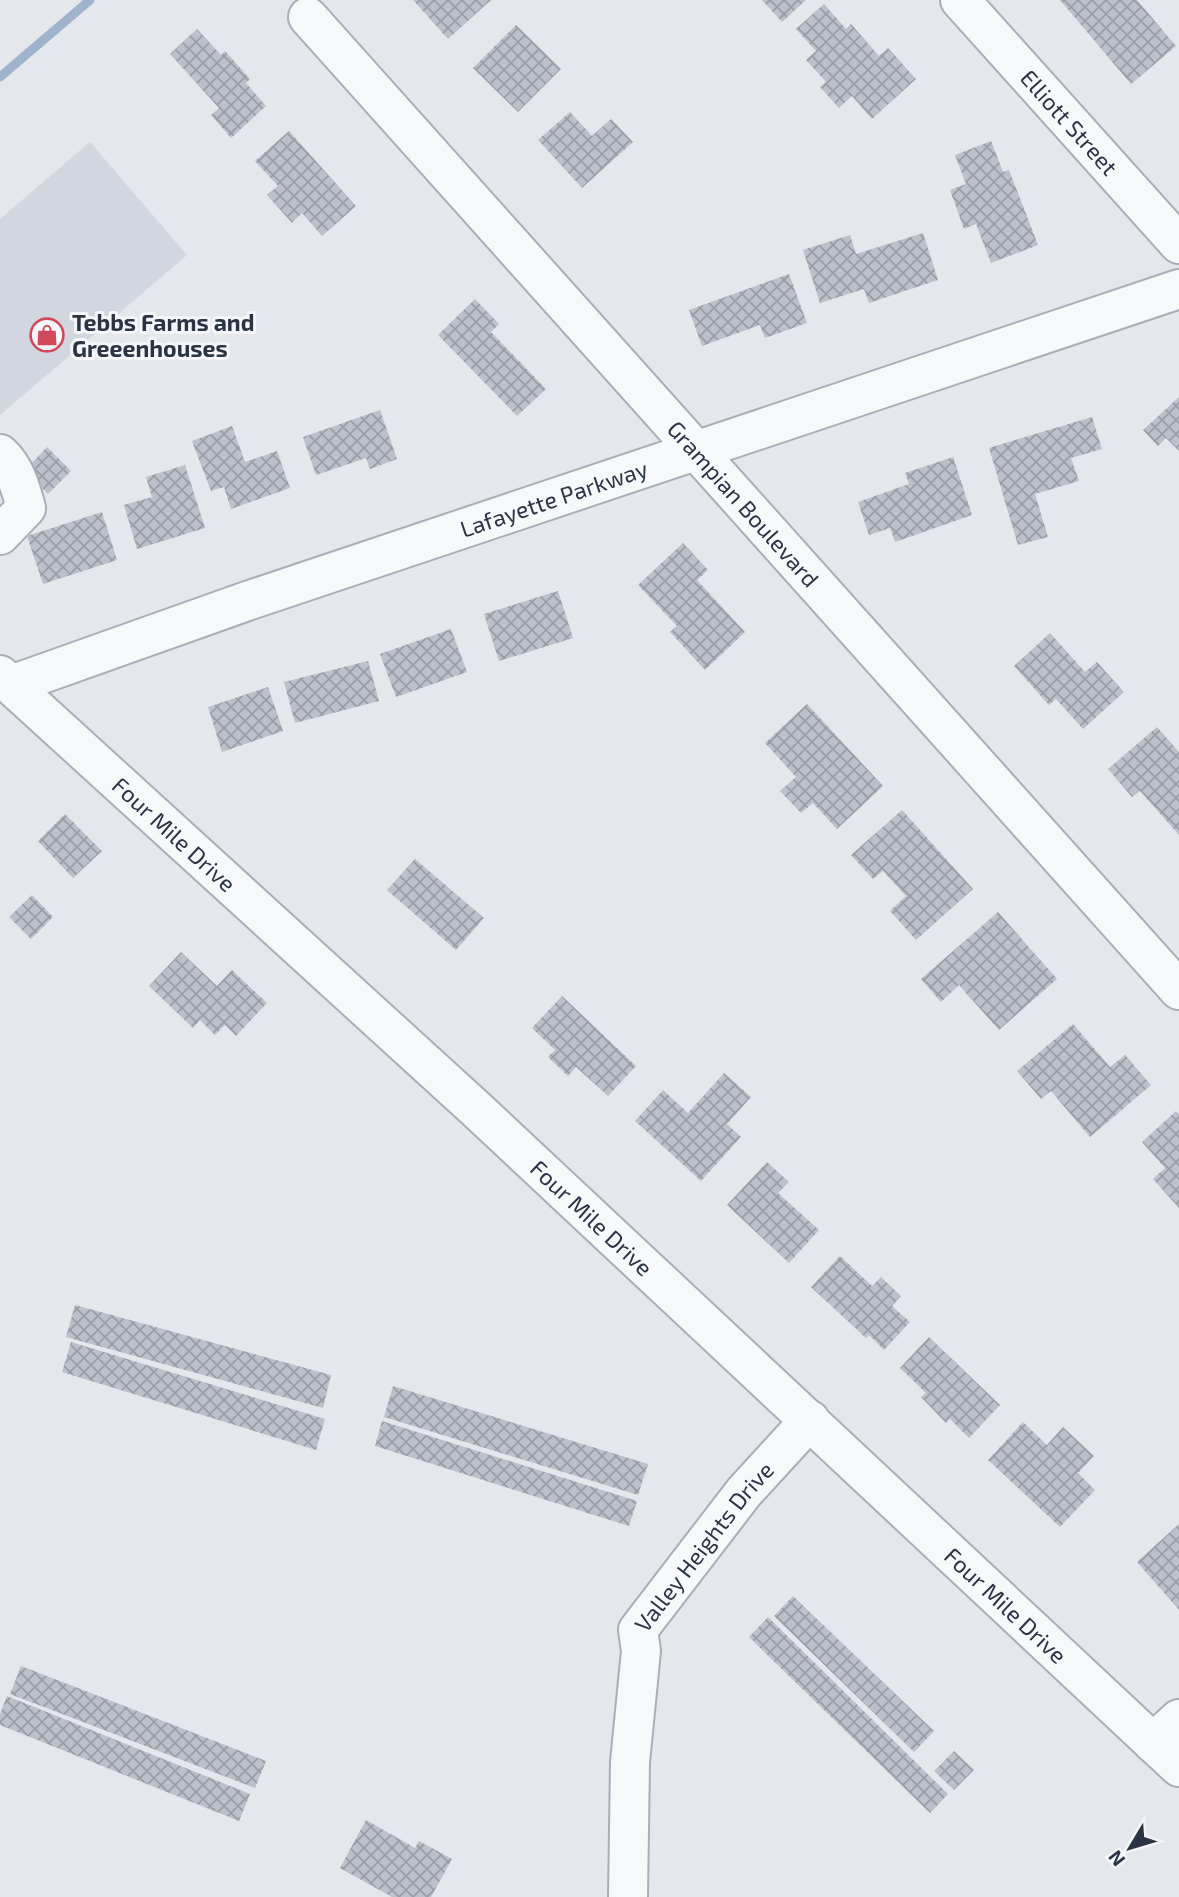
<svg xmlns="http://www.w3.org/2000/svg" width="1179" height="1897" font-family="'Exo 2',sans-serif">
<defs>
<pattern id="building-cross-hatch" width="8" height="8" patternUnits="userSpaceOnUse" patternTransform="scale(1.75)"><rect width="8" height="8" fill="#bbc0ca"/><path d="M0 0l8 8M0 8l8-8" fill="none" stroke="#989da6"/></pattern>
</defs>
<rect width="100%" height="100%" fill="#e4e7ec"/>
<path fill="#d2d6de" d="M 90,142 L 187,255 L 0,415 L 0,219 Z"/>
<g fill="none" stroke-linecap="round" stroke-linejoin="round">
<path stroke="#9fb4cc" stroke-width="9" d="M 0,77 L 90,0"/>
</g>
<path fill="url(#building-cross-hatch)" d="M 413,0 L 491,0 L 448,39 Z
M 762,0 L 806,0 L 782,22 Z
M 1060,0 L 1137,0 L 1176,46 L 1131,84 Z
M 824,4 L 846,29 L 851,24 L 879,56 L 888,48 L 916,79 L 872,119 L 852,96 L 839,108 L 820,87 L 826,82 L 806,60 L 816,51 L 796,29 Z
M 516,25 L 561,69 L 518,112 L 473,68 Z
M 197,29 L 221,55 L 225,51 L 250,79 L 246,83 L 266,106 L 231,138 L 211,115 L 219,108 L 170,54 Z
M 570,112 L 592,136 L 611,119 L 633,142 L 582,188 L 538,140 Z
M 289,131 L 356,206 L 322,236 L 302,213 L 292,223 L 267,195 L 278,186 L 255,161 Z
M 991,141 L 1003,172 L 1009,170 L 1038,245 L 991,263 L 976,224 L 964,229 L 950,190 L 966,184 L 955,155 Z
M 923,233 L 938,280 L 869,303 L 864,289 L 820,303 L 803,250 L 850,235 L 856,254 Z
M 789,274 L 807,323 L 765,338 L 760,325 L 702,346 L 689,310 Z
M 475,299 L 499,324 L 491,332 L 546,389 L 517,416 L 438,335 Z
M 1179,397 L 1179,451 L 1166,438 L 1158,446 L 1143,430 Z
M 380,410 L 397,459 L 370,469 L 366,458 L 316,475 L 303,437 Z
M 1092,417 L 1102,449 L 1071,458 L 1079,481 L 1035,494 L 1048,537 L 1018,545 L 989,448 Z
M 232,426 L 245,462 L 277,451 L 290,488 L 231,509 L 224,487 L 211,491 L 192,441 Z
M 47,447 L 71,471 L 48,494 L 25,470 Z
M 953,457 L 972,515 L 895,542 L 890,528 L 869,535 L 858,502 L 909,484 L 905,473 Z
M 185,465 L 205,528 L 137,549 L 124,505 L 152,497 L 146,477 Z
M 102,512 L 117,560 L 43,584 L 27,536 Z
M 683,543 L 708,570 L 697,580 L 745,632 L 705,670 L 670,632 L 677,626 L 638,585 Z
M 558,591 L 573,638 L 499,661 L 484,614 Z
M 451,629 L 467,672 L 396,697 L 380,654 Z
M 1050,633 L 1085,672 L 1097,662 L 1124,692 L 1083,729 L 1056,699 L 1049,705 L 1014,666 Z
M 368,661 L 379,701 L 295,723 L 284,682 Z
M 268,687 L 283,731 L 222,752 L 208,707 Z
M 807,704 L 883,786 L 837,829 L 813,803 L 801,813 L 780,791 L 796,777 L 765,743 Z
M 1157,727 L 1179,752 L 1179,835 L 1140,791 L 1132,797 L 1108,769 Z
M 902,810 L 973,889 L 916,940 L 890,911 L 906,896 L 883,871 L 873,879 L 851,855 Z
M 65,814 L 102,851 L 73,878 L 38,841 Z
M 415,859 L 484,918 L 456,950 L 387,890 Z
M 32,895 L 53,917 L 31,939 L 9,917 Z
M 998,912 L 1057,979 L 999,1030 L 959,985 L 941,1002 L 921,979 Z
M 181,952 L 217,986 L 232,970 L 267,1003 L 236,1036 L 225,1025 L 215,1035 L 200,1020 L 193,1028 L 149,986 Z
M 562,996 L 636,1066 L 608,1096 L 576,1067 L 568,1076 L 548,1057 L 555,1050 L 532,1028 Z
M 1073,1024 L 1110,1067 L 1125,1055 L 1151,1085 L 1090,1137 L 1051,1091 L 1041,1099 L 1017,1071 Z
M 724,1073 L 751,1097 L 727,1124 L 741,1137 L 701,1181 L 635,1121 L 663,1090 L 688,1113 Z
M 1176,1111 L 1179,1114 L 1179,1208 L 1153,1179 L 1165,1168 L 1142,1142 Z
M 767,1162 L 789,1182 L 778,1193 L 819,1230 L 789,1263 L 727,1205 Z
M 840,1256 L 872,1286 L 881,1277 L 901,1296 L 892,1306 L 910,1322 L 884,1350 L 869,1335 L 866,1338 L 811,1287 Z
M 75,1305 L 331,1375 L 323,1408 L 66,1337 Z
M 929,1337 L 1000,1405 L 969,1438 L 950,1419 L 946,1423 L 921,1397 L 926,1393 L 900,1368 Z
M 71,1342 L 325,1419 L 316,1450 L 62,1372 Z
M 393,1386 L 648,1464 L 638,1495 L 384,1417 Z
M 382,1421 L 637,1501 L 629,1526 L 375,1446 Z
M 1023,1422 L 1047,1445 L 1063,1427 L 1094,1456 L 1078,1473 L 1095,1490 L 1060,1527 L 988,1460 Z
M 1179,1524 L 1179,1610 L 1137,1562 Z
M 793,1596 L 934,1731 L 914,1752 L 774,1616 Z
M 768,1617 L 948,1794 L 930,1813 L 749,1637 Z
M 21,1666 L 266,1761 L 255,1788 L 10,1694 Z
M 7,1696 L 250,1794 L 239,1821 L 0,1725 L 0,1714 Z
M 954,1751 L 974,1770 L 954,1790 L 934,1771 Z
M 366,1820 L 415,1848 L 419,1841 L 452,1859 L 431,1897 L 392,1897 L 340,1868 Z"/>
<g fill="none" stroke-linecap="round" stroke-linejoin="round">
<defs>
<g id="minor">
<path id="s1" d="M 960,0 L 1179,244"/>
<path id="s2" d="M 308,17 L 1179,990"/>
<path d="M 0,454 C 15,467 21,489 26,508 L 0,535"/>
<path id="s3" d="M 0,675 L 476,1109 L 1179,1767"/>
<path id="s4" d="M 11,685 L 250,600 L 1179,289"/>
<path d="M 1153,1743 L 1179,1719"/>
<path id="s5" d="M 628,1897 L 630,1762 L 641,1651 L 638,1630 L 744,1492 L 810,1420"/>
</g>
</defs>
<use href="#minor" stroke="#a9aeb7" stroke-width="42"/>
<use href="#minor" stroke="#f7f8fa" stroke-width="38"/>
</g>
<defs>
<symbol id="shop-ring" viewBox="-11 -11 22 22"><circle r="9.5" fill="#f4f6f9" stroke="#d1495b" stroke-width="1.5"/><path d="M-5-2.5h2.3a2.7 3.5 0 0 1 5.4 0H5L5.5 6h-11ZM-1.5-2.5h3a1.5 2.3 0 0 0-3 0Z" fill="#d1495b"/></symbol>
</defs>
<g fill-rule="evenodd">
<use href="#shop-ring" x="28" y="316" width="38" height="38"/>
</g>
<g text-anchor="middle" dominant-baseline="central" stroke-width="6" stroke-linejoin="round" paint-order="stroke">
<g font-size="23" fill="#2b3445" stroke="#f4f6f9">
<text stroke="none"><textPath href="#s1" startOffset="164">Elliott Street</textPath></text>
<text stroke="none"><textPath href="#s4" startOffset="574">Lafayette Parkway</textPath></text>
<text stroke="none"><textPath href="#s2" startOffset="653">Grampian Boulevard</textPath></text>
<text stroke="none"><textPath href="#s3" startOffset="236">Four Mile Drive</textPath></text>
<text stroke="none"><textPath href="#s3" startOffset="803">Four Mile Drive</textPath></text>
<text stroke="none"><textPath href="#s5" startOffset="374">Valley Heights Drive</textPath></text>
<text stroke="none"><textPath href="#s3" startOffset="1370">Four Mile Drive</textPath></text>
</g>
<g font-size="23" font-weight="bold" fill="#2b3445" stroke="#f4f6f9" text-anchor="start">
<text x="72" y="322">Tebbs Farms and<tspan x="72" dy="26">Greeenhouses</tspan></text>
</g>
</g>
<g transform="translate(1130 1848) rotate(232)" stroke="#f4f6f9" stroke-width="5" paint-order="stroke">
<path d="M0-5L12 26L0 18L-12 26Z" fill="#2b3445"/>
<text y="-10" font-size="19" font-weight="bold" text-anchor="middle" fill="#2b3445">N</text>
</g>
</svg>
